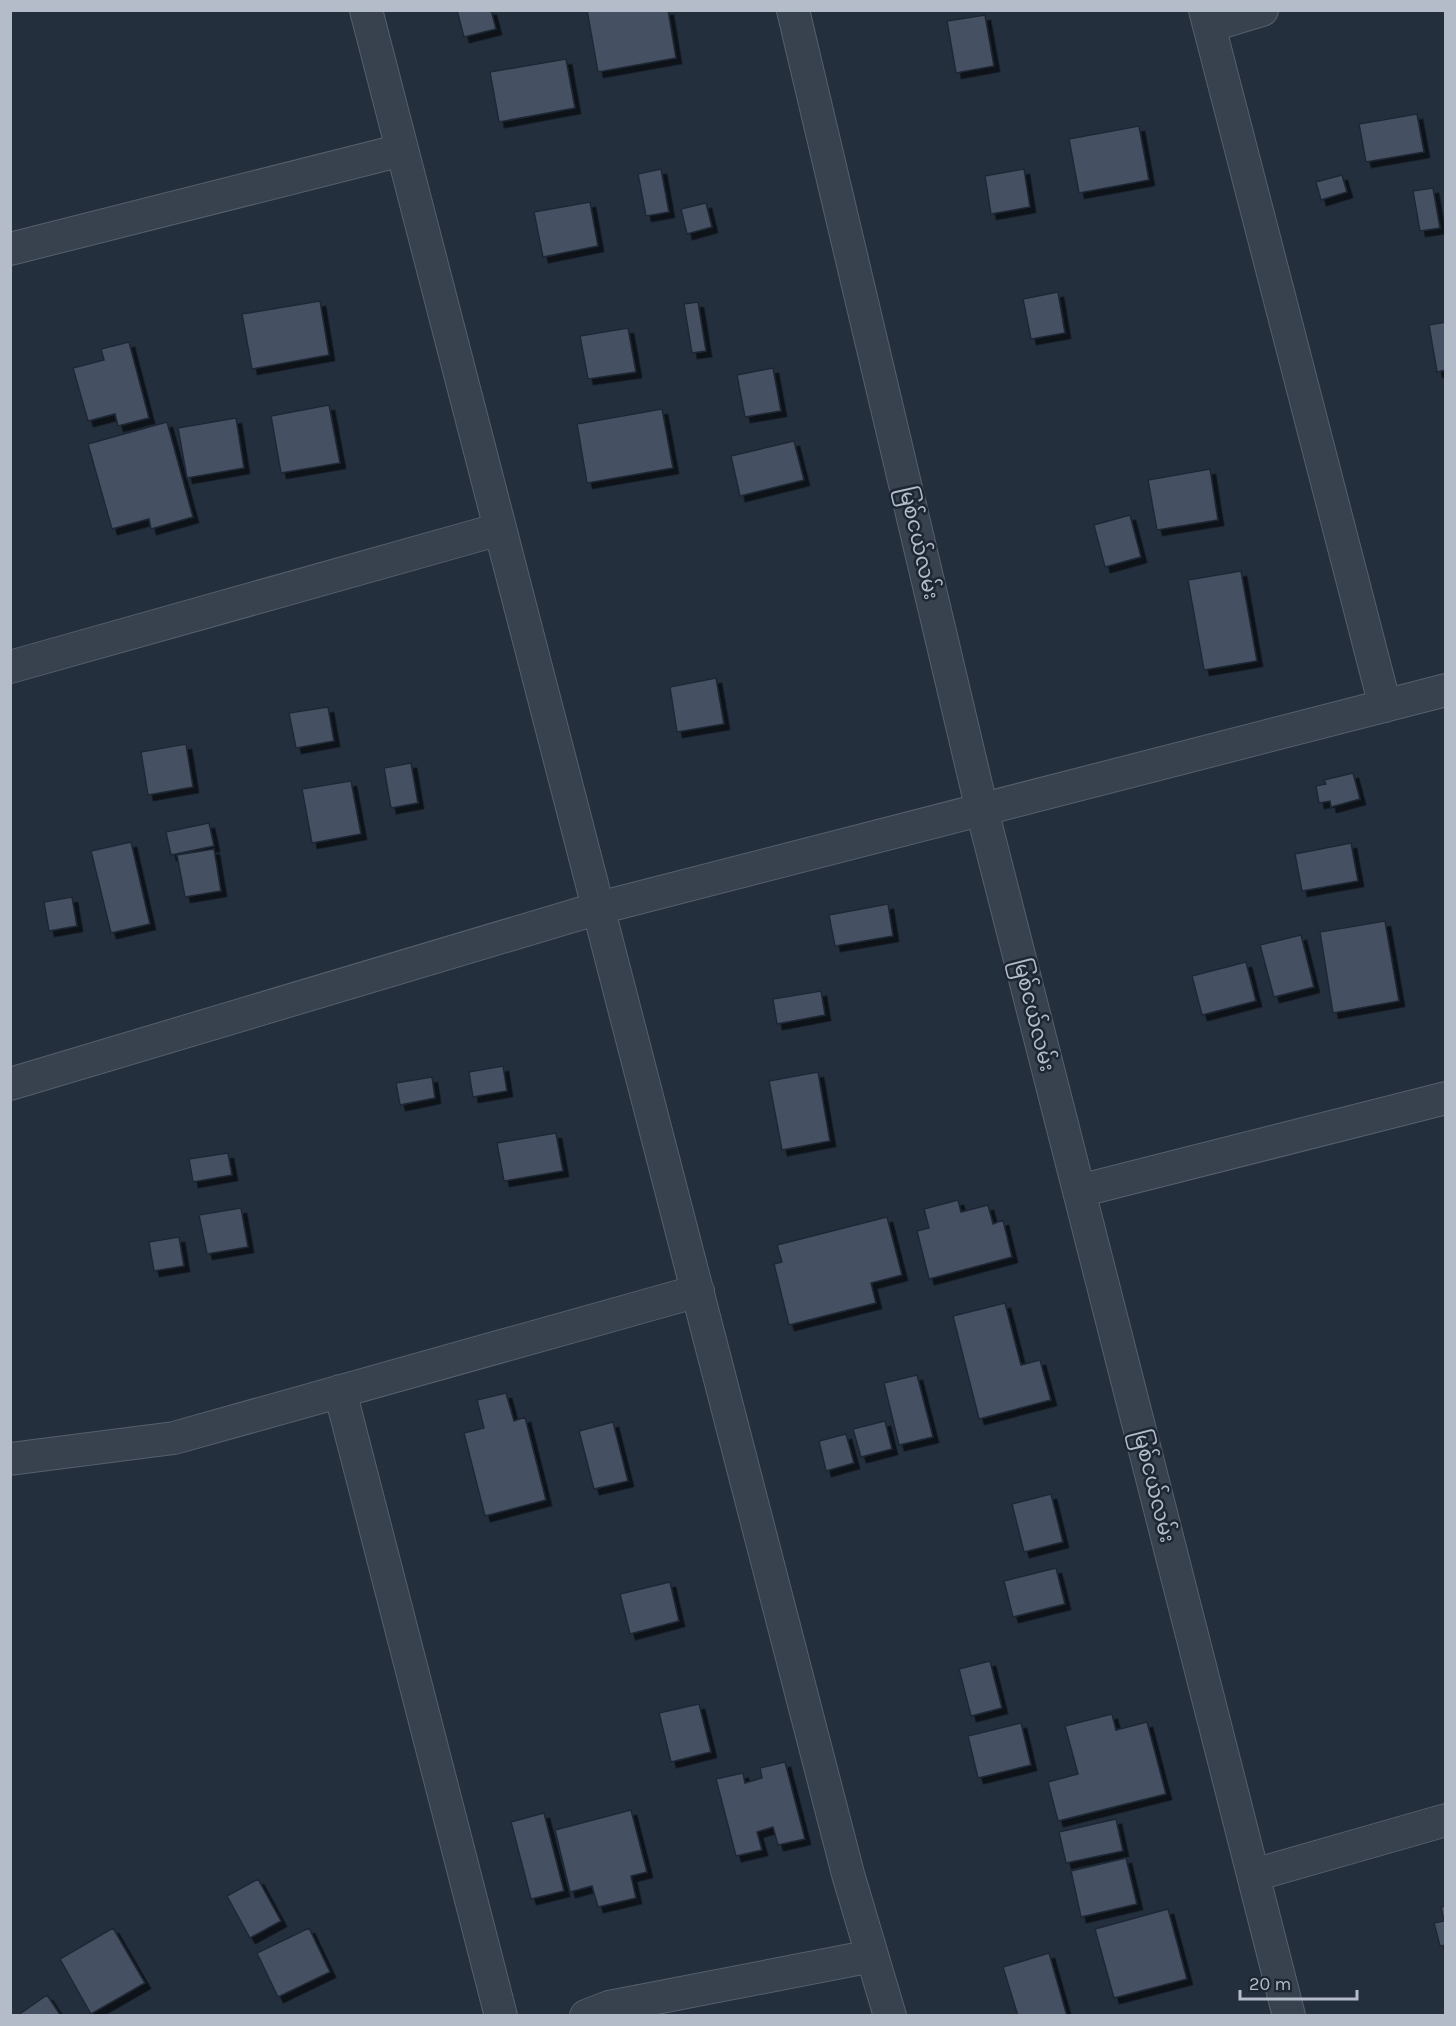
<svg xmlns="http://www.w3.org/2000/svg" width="1456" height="2026" font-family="Karla,'Noto Sans Myanmar',sans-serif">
<defs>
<filter id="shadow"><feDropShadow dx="5.5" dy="5.5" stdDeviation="0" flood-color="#0009"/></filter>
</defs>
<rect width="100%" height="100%" fill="#242f3e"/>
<path fill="#455162" stroke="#1f2835" stroke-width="1.5" filter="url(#shadow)" d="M 457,10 L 491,10 L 496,29 L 464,37 Z
M 587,10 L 668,10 L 676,58 L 598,72 Z
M 985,15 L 994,66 L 956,73 L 947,21 Z
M 566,59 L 575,108 L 499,122 L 490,72 Z
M 1417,114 L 1424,152 L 1366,162 L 1359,124 Z
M 1139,126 L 1149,180 L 1079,193 L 1069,139 Z
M 661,169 L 669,212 L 646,216 L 638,174 Z
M 1024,169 L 1030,207 L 991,214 L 985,176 Z
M 1342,175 L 1347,192 L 1321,200 L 1316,182 Z
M 1433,188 L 1440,228 L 1420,231 L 1413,191 Z
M 590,202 L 598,246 L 543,257 L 534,212 Z
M 706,203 L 712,227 L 687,234 L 681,209 Z
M 1058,292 L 1065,333 L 1031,339 L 1023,299 Z
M 320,301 L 329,355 L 252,369 L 242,314 Z
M 698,302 L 706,351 L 692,353 L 684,304 Z
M 1446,322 L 1446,370 L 1437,372 L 1429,325 Z
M 628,328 L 636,372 L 588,379 L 580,336 Z
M 129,342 L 149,418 L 118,426 L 115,414 L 88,421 L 73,368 L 104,360 L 101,349 Z
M 773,368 L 781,411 L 745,417 L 737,375 Z
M 329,405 L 340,463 L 281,473 L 271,416 Z
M 662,409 L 673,468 L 587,483 L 577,424 Z
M 236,418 L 244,468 L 187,478 L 178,428 Z
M 167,422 L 193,517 L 151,529 L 149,519 L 112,529 L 88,444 Z
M 794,441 L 804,480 L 740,496 L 731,456 Z
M 1210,469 L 1218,520 L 1157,530 L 1148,480 Z
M 1130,515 L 1141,557 L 1105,567 L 1094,525 Z
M 1241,571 L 1257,661 L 1204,670 L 1188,580 Z
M 716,678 L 724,724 L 677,732 L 670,687 Z
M 328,707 L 334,741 L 296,748 L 289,713 Z
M 186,744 L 193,787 L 148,795 L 141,752 Z
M 411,763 L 418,803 L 391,808 L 384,768 Z
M 1353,773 L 1360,799 L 1331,807 L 1330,801 L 1319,803 L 1316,786 L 1326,784 L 1324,780 Z
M 351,781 L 361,834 L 312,843 L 302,789 Z
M 209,823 L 214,846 L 171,855 L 166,832 Z
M 131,842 L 150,924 L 111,933 L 91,851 Z
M 1351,843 L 1358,881 L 1302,891 L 1295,854 Z
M 214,849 L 221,891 L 185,897 L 177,855 Z
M 72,897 L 77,926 L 49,931 L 44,902 Z
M 888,904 L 893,936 L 835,946 L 829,915 Z
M 1385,921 L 1399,1001 L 1333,1013 L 1320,932 Z
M 1301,935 L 1314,987 L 1274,997 L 1260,945 Z
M 1246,962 L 1256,1001 L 1202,1015 L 1192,976 Z
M 821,991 L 825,1015 L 777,1024 L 773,999 Z
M 503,1066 L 507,1091 L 473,1097 L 469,1072 Z
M 818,1072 L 830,1141 L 782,1150 L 769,1081 Z
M 432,1077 L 435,1098 L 400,1105 L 396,1083 Z
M 556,1133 L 563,1171 L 504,1181 L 497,1143 Z
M 228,1153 L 232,1175 L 193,1182 L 189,1159 Z
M 958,1200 L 961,1212 L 988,1205 L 993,1224 L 1003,1220 L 1012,1257 L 929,1279 L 917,1231 L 929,1228 L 924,1209 Z
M 241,1208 L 248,1247 L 207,1254 L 199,1215 Z
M 887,1217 L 902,1275 L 871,1283 L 876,1303 L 789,1325 L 774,1264 L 782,1262 L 777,1245 Z
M 179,1237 L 184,1266 L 154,1271 L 149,1242 Z
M 1005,1303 L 1021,1365 L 1040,1360 L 1051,1400 L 979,1419 L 953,1316 Z
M 917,1375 L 933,1437 L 899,1445 L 884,1383 Z
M 506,1393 L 514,1421 L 525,1417 L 546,1500 L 485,1516 L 464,1433 L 484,1428 L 477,1400 Z
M 885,1421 L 892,1449 L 861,1457 L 853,1429 Z
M 613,1422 L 628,1481 L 594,1489 L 579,1431 Z
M 846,1434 L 854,1463 L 826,1471 L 819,1441 Z
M 1051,1494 L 1063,1542 L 1024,1552 L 1012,1504 Z
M 1056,1568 L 1065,1604 L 1013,1617 L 1004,1581 Z
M 670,1582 L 679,1621 L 630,1634 L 620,1594 Z
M 990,1661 L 1002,1708 L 971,1716 L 959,1669 Z
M 699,1704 L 711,1752 L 671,1762 L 659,1713 Z
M 1112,1714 L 1116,1730 L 1147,1722 L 1166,1794 L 1058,1821 L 1048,1782 L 1078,1774 L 1065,1726 Z
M 1021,1723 L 1031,1765 L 978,1778 L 968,1736 Z
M 785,1762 L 805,1839 L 778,1845 L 773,1827 L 757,1832 L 762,1850 L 736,1856 L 716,1779 L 743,1773 L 745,1783 L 762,1778 L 760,1768 Z
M 631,1810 L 647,1872 L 631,1876 L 636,1898 L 598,1907 L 592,1886 L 570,1892 L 555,1830 Z
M 544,1813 L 564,1891 L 531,1899 L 511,1822 Z
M 1116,1819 L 1123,1851 L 1066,1863 L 1059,1832 Z
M 1126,1858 L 1137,1904 L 1081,1917 L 1071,1871 Z
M 258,1879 L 281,1921 L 250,1938 L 227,1896 Z
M 1446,1906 L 1446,1945 L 1440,1946 L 1434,1923 L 1444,1921 L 1441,1907 Z
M 1168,1909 L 1187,1979 L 1114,1998 L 1095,1929 Z
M 113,1928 L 145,1983 L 91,2014 L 60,1959 Z
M 309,1928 L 330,1972 L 278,1997 L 257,1953 Z
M 1049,1953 L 1067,2016 L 1018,2016 L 1003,1967 Z
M 47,1995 L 61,2016 L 17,2016 Z"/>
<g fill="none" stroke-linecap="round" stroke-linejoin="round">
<defs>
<path id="street" d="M 366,10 L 848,1874 L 890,2016
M 793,10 L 982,810 L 1289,2016
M 1205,10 L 1385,706
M 1209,26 L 1262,10
M 10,249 L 402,150
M 10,667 L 500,529
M 10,1084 L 599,908 L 1446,690
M 1079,1191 L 1446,1098
M 340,1391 L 501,2016
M 10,1459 L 174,1438 L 698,1291
M 1254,1875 L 1446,1820
M 586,2016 L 609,2007 L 872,1956"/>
</defs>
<use href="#street" stroke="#565f6c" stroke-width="34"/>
<use href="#street" stroke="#38414e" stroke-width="32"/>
</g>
<g text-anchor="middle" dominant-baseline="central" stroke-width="5" stroke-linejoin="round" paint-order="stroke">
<g font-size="21" fill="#b4bcc9" stroke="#1d2633">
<text transform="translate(919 543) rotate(77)">မြစ်ငယ်လမ်း</text>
<text transform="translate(1034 1015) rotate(76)">မြစ်ငယ်လမ်း</text>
<text transform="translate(1154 1486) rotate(76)">မြစ်ငယ်လမ်း</text>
</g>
</g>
<rect width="1456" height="2026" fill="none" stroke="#b4bcc9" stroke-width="24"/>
<path d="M1240 1990v9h117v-9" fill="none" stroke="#b4bcc9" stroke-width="3"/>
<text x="1249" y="1990" font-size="18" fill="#b4bcc9" stroke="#1d2633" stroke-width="4.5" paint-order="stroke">20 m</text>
</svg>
